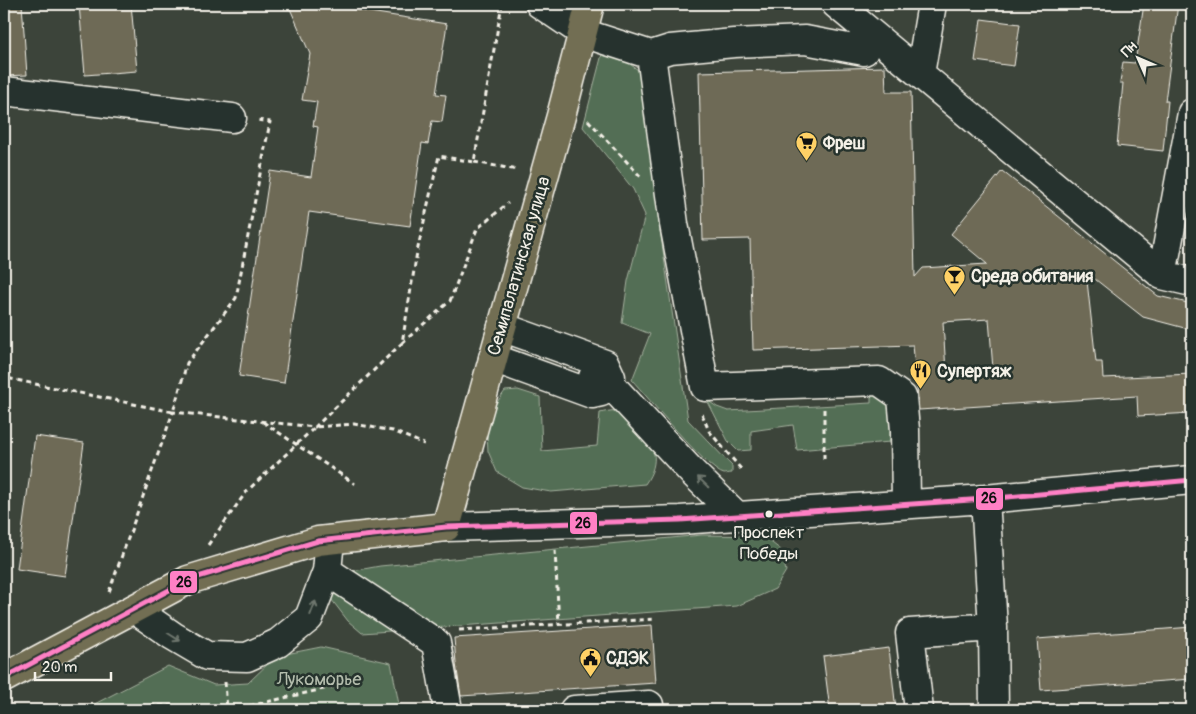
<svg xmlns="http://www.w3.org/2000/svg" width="1196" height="714" font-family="Pangolin,sans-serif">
<rect width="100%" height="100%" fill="#3c443a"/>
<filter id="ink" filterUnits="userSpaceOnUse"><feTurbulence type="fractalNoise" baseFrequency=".02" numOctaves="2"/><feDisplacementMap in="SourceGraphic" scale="10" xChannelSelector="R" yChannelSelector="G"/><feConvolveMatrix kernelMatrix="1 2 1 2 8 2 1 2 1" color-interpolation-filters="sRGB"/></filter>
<g filter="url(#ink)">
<path fill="#536e54" stroke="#a4b09e" d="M 602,54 L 616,54 L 638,70 L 648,91 L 657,163 L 660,230 L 688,420 L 732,466 L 732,473 C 729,473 726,474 724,474 C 708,471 646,395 632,380 L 650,334 L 622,323 L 628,281 L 645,215 L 633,189 L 583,127 Z
M 871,388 L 891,401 L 890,442 L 797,450 L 793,425 L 751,431 L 751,450 L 738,451 L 728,441 L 707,400 L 717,407 L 728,411 L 871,403 Z
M 518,390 L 540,397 L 542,451 L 597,446 L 600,413 C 605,412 611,410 616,411 C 625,412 632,418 638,425 C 655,444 661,461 645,484 L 551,492 L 522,487 L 497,472 L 488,451 L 487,433 L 495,405 L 505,391 Z
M 702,535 L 763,536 L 781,550 L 786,571 L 775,589 L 737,606 L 362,633 L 348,621 L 328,595 L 347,572 L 380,566 Z
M 321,647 L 391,663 L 400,710 L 83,710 L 168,666 L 214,685 L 248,683 L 276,656 Z"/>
<path fill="#6e6a57" stroke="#f4f1e8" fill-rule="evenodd" d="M 4,4 L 22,4 L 27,75 L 4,76 Z
M 79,4 L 131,4 L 137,71 L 85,75 Z
M 288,4 L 318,4 L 447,24 L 436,94 L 446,95 L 442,122 L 432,121 L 428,144 L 422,143 L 410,226 L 309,212 L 284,383 L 239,376 L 270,171 L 311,177 L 318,127 L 313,126 L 317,102 L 302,100 L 310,54 Z
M 1144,4 L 1178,4 L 1165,101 L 1168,101 L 1163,151 L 1117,146 L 1123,83 L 1120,83 L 1123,62 L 1135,63 Z
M 981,19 L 1020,24 L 1014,66 L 975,61 Z
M 885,67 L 886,92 L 911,92 L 915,277 L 923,268 L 987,264 L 951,234 L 1002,171 L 1158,296 L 1192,304 L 1192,330 L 1143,317 L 1086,272 L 1096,362 L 1102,362 L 1103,378 L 1192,374 L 1192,413 L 1138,416 L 1137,396 L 919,410 L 913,345 L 753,350 L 750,239 L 703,240 L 699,72 ZM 989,319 L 993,369 L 946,372 L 943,322 Z
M 35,436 L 84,443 L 65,576 L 17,569 Z
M 652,625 L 656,683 L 461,696 L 456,664 L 454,638 Z
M 1192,627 L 1192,679 L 1041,690 L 1037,639 Z
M 889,648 L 896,710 L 830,710 L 823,656 Z"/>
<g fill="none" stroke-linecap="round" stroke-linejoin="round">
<defs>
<path id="minor" d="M 540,4 L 583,33 L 651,55 L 674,224 L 705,387 L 879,381 L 902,397 L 905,430 L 906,504
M 836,4 L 1162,275 L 1192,282
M 651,55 L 670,49 L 734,43 L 805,40 L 864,51
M 920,74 L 932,4
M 4,91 L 232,118
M 1162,275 L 1192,113
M 502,327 L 605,364 L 611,377 L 610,384 L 693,473 L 737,516
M 493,358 L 592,394 L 601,392 L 610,384 L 593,377
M 985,499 L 993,627 L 994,710
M 446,527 L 680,520 L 985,499 L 1192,480
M 327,571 L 436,643 L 448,710
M 134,609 L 173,636 L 207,656 L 247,657 L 278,643 L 309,618 L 327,571 L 330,540
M 574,710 L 649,705
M 919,710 L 910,633 L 993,627"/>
<path id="major" d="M 4,678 L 188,580 L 318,541 L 446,527 L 561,116 L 590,4"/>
</defs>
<use href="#minor" stroke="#f4f1e8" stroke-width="31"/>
<use href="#major" stroke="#f4f1e8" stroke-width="31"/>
<path stroke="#f4f1e8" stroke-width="3" stroke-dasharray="5 4" stroke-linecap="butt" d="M 588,120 L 641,177
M 474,162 L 518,170
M 402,343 L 450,301 L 477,229 L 508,203
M 4,384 L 6,378 L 173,412 L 187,363 L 236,298 L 270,122 L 257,120
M 824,409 L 824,463
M 702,414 L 709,431 L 741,469
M 263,422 L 355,484
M 208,545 L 247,491 L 315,427 L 354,424 L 393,431 L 424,444
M 555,550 L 559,625
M 109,592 L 173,412 L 315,427 L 402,343 L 417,252 L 439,156 L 474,162 L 502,4
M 459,630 L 656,619
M 225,682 L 227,710
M 134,710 L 137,706 L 175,706 L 185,710
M 232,710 L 332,687"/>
<use href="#minor" stroke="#26332d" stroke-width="28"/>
<use href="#major" stroke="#726e52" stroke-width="28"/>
<defs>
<path id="bus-1" d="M 4,678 L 188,580 L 318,541 L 446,527 L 680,520 L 985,499 L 1192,480"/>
</defs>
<use href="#bus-1" stroke="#26332d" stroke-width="9"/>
<use href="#bus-1" stroke="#ff80c5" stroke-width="5"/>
</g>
<defs><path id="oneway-shaft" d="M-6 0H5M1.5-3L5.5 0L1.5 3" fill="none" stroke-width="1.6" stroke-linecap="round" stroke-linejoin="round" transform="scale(1.25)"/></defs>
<g stroke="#6e766e">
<use href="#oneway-shaft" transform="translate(703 482) rotate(-136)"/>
<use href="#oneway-shaft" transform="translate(313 608) rotate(-69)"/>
<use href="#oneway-shaft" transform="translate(174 637) rotate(32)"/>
</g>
</g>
<defs>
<symbol id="supermarket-pin" viewBox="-11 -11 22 30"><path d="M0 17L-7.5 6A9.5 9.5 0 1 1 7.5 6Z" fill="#ffd166" stroke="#26332d"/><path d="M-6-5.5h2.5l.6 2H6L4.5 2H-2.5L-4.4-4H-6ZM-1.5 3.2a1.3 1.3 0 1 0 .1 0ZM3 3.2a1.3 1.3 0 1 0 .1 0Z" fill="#111"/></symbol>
<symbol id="bar-pin" viewBox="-11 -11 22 30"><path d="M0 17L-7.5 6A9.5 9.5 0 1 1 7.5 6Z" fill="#ffd166" stroke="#26332d"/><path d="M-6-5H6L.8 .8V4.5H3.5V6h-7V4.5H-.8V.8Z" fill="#111"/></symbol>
<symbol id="restaurant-pin" viewBox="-11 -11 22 30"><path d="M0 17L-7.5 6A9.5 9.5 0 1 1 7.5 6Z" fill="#ffd166" stroke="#26332d"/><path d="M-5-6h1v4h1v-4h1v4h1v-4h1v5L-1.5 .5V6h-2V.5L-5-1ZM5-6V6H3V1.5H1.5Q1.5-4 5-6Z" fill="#111"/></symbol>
<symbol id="civic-pin" viewBox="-11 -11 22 30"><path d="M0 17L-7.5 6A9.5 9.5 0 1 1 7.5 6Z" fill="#ffd166" stroke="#26332d"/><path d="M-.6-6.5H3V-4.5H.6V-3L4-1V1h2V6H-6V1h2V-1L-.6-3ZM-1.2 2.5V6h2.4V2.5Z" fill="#111"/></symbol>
</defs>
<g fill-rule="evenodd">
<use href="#supermarket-pin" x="794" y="130" width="25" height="34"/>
<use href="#bar-pin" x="942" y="264" width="25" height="34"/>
<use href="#restaurant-pin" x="908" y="358" width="25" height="34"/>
<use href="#civic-pin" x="578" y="646" width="25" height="34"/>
</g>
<circle fill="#f4f1e8" stroke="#26332d" stroke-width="2" cx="769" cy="514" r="4.5"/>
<g text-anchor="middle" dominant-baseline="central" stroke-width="5" stroke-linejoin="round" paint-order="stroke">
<g font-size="17" fill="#f4f1e8" stroke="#26332d">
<text x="769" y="532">Проспект<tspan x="769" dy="21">Победы</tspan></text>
</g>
<g font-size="18" font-weight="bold" fill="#f4f1e8" stroke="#26332d" text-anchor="start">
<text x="823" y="143">Фреш</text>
<text x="971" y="276">Среда обитания</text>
<text x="937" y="371">Супертяж</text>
<text x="606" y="658">СДЭК</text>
</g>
<g font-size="18" fill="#f4f1e8" stroke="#26332d">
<text transform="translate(519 266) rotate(-74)">Семипалатинская улица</text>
</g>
<g font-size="18" fill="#b4bdad" stroke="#26332d">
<text x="319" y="679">Лукоморье</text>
</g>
</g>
<g stroke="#26332d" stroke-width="2">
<rect x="975" y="487" width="29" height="24" rx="5" fill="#ff80c5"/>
<rect x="569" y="511" width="29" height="24" rx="5" fill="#ff80c5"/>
<rect x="169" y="570" width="29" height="24" rx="5" fill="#ff80c5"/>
</g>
<g font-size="14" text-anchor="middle" font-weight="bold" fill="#111">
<text x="989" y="503">26</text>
<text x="583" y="528">26</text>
<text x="184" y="587">26</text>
</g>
<rect width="1196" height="714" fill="none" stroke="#26332d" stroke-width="20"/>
<rect x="10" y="10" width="1176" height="694" fill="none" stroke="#f4f1e8" stroke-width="2" filter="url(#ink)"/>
<g transform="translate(1138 58) rotate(315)" stroke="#26332d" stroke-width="4" paint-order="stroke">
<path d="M0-4L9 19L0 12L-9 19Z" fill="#f4f1e8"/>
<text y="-8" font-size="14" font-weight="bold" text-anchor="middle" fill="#f4f1e8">Пн</text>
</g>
<path d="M35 672v8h76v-8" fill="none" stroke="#f4f1e8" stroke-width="2.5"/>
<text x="42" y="672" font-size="15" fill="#f4f1e8" stroke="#26332d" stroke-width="4" paint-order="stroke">20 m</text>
</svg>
